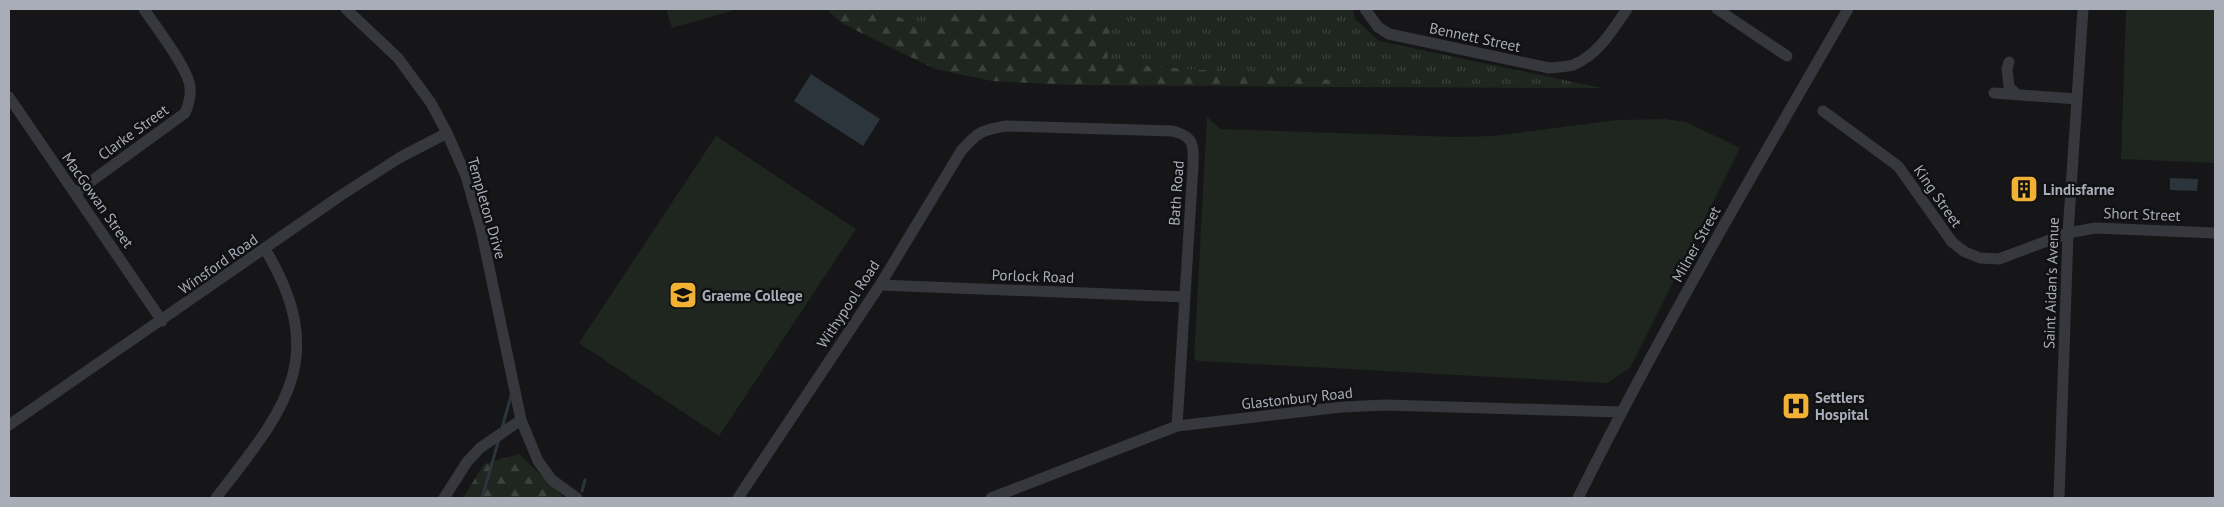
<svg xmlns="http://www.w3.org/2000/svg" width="2224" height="507" font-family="'PT Sans',sans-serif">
<defs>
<pattern id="grass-tufts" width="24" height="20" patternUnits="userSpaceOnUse" patternTransform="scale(1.25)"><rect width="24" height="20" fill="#1e261f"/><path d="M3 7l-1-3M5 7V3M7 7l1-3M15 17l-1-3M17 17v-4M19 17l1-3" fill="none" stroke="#3c433d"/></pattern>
<pattern id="forest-firs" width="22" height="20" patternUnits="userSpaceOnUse" patternTransform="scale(1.25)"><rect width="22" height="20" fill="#1e261f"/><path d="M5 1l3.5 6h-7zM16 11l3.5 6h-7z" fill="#3c433d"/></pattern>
</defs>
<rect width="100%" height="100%" fill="#161618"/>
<path fill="url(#grass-tufts)" d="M 888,9 L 940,9 L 925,30 L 891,13 Z
M 1112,9 L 1353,9 L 1355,19 L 1379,41 L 1602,88 L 1341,87 L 1328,80 L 1107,63 Z"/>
<path fill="url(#forest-firs)" d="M 826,9 L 888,9 L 891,13 L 925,30 L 940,9 L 1112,9 L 1107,63 L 1309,78 L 1328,80 L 1341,87 L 1070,85 L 992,81 L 935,69 L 843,24 Z
M 519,454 L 565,498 L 463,498 L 484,464 Z"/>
<path fill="#1e261f" d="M 666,9 L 738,9 L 672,28 Z
M 2126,9 L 2215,9 L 2215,163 L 2121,159 Z
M 1207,117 L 1221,129 L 1457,137 L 1493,136 L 1617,120 L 1665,119 L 1686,122 L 1740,148 L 1630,368 L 1607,383 L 1199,361 L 1194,359 Z
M 716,136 L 856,229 L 719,436 L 579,343 Z"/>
<path fill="#2c353c" d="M 811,74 L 880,119 L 863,146 L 794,101 Z
M 2170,178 L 2198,179 L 2197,191 L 2170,190 Z"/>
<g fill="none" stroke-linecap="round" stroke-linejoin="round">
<path stroke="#2c353c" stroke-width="3" d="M 502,428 L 511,396
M 502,428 L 511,396
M 582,491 L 585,480
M 482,498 L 499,439
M 482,498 L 499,439"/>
<path stroke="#37383d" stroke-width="11" d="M 346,9 L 398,58 L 431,103 L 447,133 L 466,176 L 481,229 L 521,420 L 538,461 L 552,480 L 577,498
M 1365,9 L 1378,27 L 1389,34 L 1549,68 C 1557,67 1566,67 1573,65 C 1597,56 1613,30 1627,9
M 1717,9 L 1787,56
M 2009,62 L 2007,69 L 2009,87 L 2018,95
M 1994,93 L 2077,99
M 9,97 L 162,321
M 1823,111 L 1898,166 L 1952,242 L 1965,252 L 1980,258 L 1999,259 L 2068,233 L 2095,228 L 2215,233
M 75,193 L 185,113 C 189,104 191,97 190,87 C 188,68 155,26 144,9
M 880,285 L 1185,297
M 9,425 L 340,196 L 399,158 L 447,133
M 216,498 C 284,410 331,359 265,249
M 444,498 L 467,462 L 480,448 L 521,420
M 738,498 L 880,285 L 961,151 C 978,132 981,130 1006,126 L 1172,131 C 1194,136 1194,145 1193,166 L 1177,426
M 991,498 L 1177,426 L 1342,407 L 1385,405 L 1621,412
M 1578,498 C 1661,331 1755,170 1848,9
M 2059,498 L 2068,233 L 2083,9"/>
</g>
<defs>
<symbol id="building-square" viewBox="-11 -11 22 22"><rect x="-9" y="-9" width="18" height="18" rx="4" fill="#f2b134" stroke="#111113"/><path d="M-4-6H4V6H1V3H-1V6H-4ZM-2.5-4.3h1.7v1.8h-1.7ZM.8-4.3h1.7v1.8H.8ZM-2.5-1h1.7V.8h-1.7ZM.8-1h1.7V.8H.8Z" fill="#111"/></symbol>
<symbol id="school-square" viewBox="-11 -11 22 22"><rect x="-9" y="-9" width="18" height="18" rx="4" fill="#f2b134" stroke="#111113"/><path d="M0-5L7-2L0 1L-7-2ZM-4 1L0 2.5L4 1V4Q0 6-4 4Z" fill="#111"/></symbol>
<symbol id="hospital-square" viewBox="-11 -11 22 22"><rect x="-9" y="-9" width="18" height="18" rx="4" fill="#f2b134" stroke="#111113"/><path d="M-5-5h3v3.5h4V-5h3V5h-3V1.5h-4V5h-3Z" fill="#111"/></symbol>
</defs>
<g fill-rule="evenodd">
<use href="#building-square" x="2008" y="173" width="32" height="32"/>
<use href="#school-square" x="667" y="279" width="32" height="32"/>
<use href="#hospital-square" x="1780" y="390" width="32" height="32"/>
</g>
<g text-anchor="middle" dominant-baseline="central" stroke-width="5" stroke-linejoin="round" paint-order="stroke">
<g font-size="15" fill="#a8adb8" stroke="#111113">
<text transform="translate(1475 37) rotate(12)">Bennett Street</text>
<text transform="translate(133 132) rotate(-36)">Clarke Street</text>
<text transform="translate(1176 193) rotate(-86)">Bath Road</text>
<text transform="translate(1938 196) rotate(55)">King Street</text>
<text transform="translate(98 200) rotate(55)">MacGowan Street</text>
<text transform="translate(487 208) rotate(74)">Templeton Drive</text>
<text transform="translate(2142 214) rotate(2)">Short Street</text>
<text transform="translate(1696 244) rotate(-61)">Milner Street</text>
<text transform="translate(218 264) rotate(-35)">Winsford Road</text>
<text transform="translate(1033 276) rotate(2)">Porlock Road</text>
<text transform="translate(2051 283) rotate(-88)">Saint Aidan's Avenue</text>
<text transform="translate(848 304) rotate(-57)">Withypool Road</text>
<text transform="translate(1297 398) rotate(-6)">Glastonbury Road</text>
</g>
<g font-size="15" font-weight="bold" fill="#a8adb8" stroke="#111113" text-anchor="start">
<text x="2043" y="189">Lindisfarne</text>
<text x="702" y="295">Graeme College</text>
<text x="1815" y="397">Settlers<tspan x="1815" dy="17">Hospital</tspan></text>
</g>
</g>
<rect width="2224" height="507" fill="none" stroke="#a8adb8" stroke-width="20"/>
</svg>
